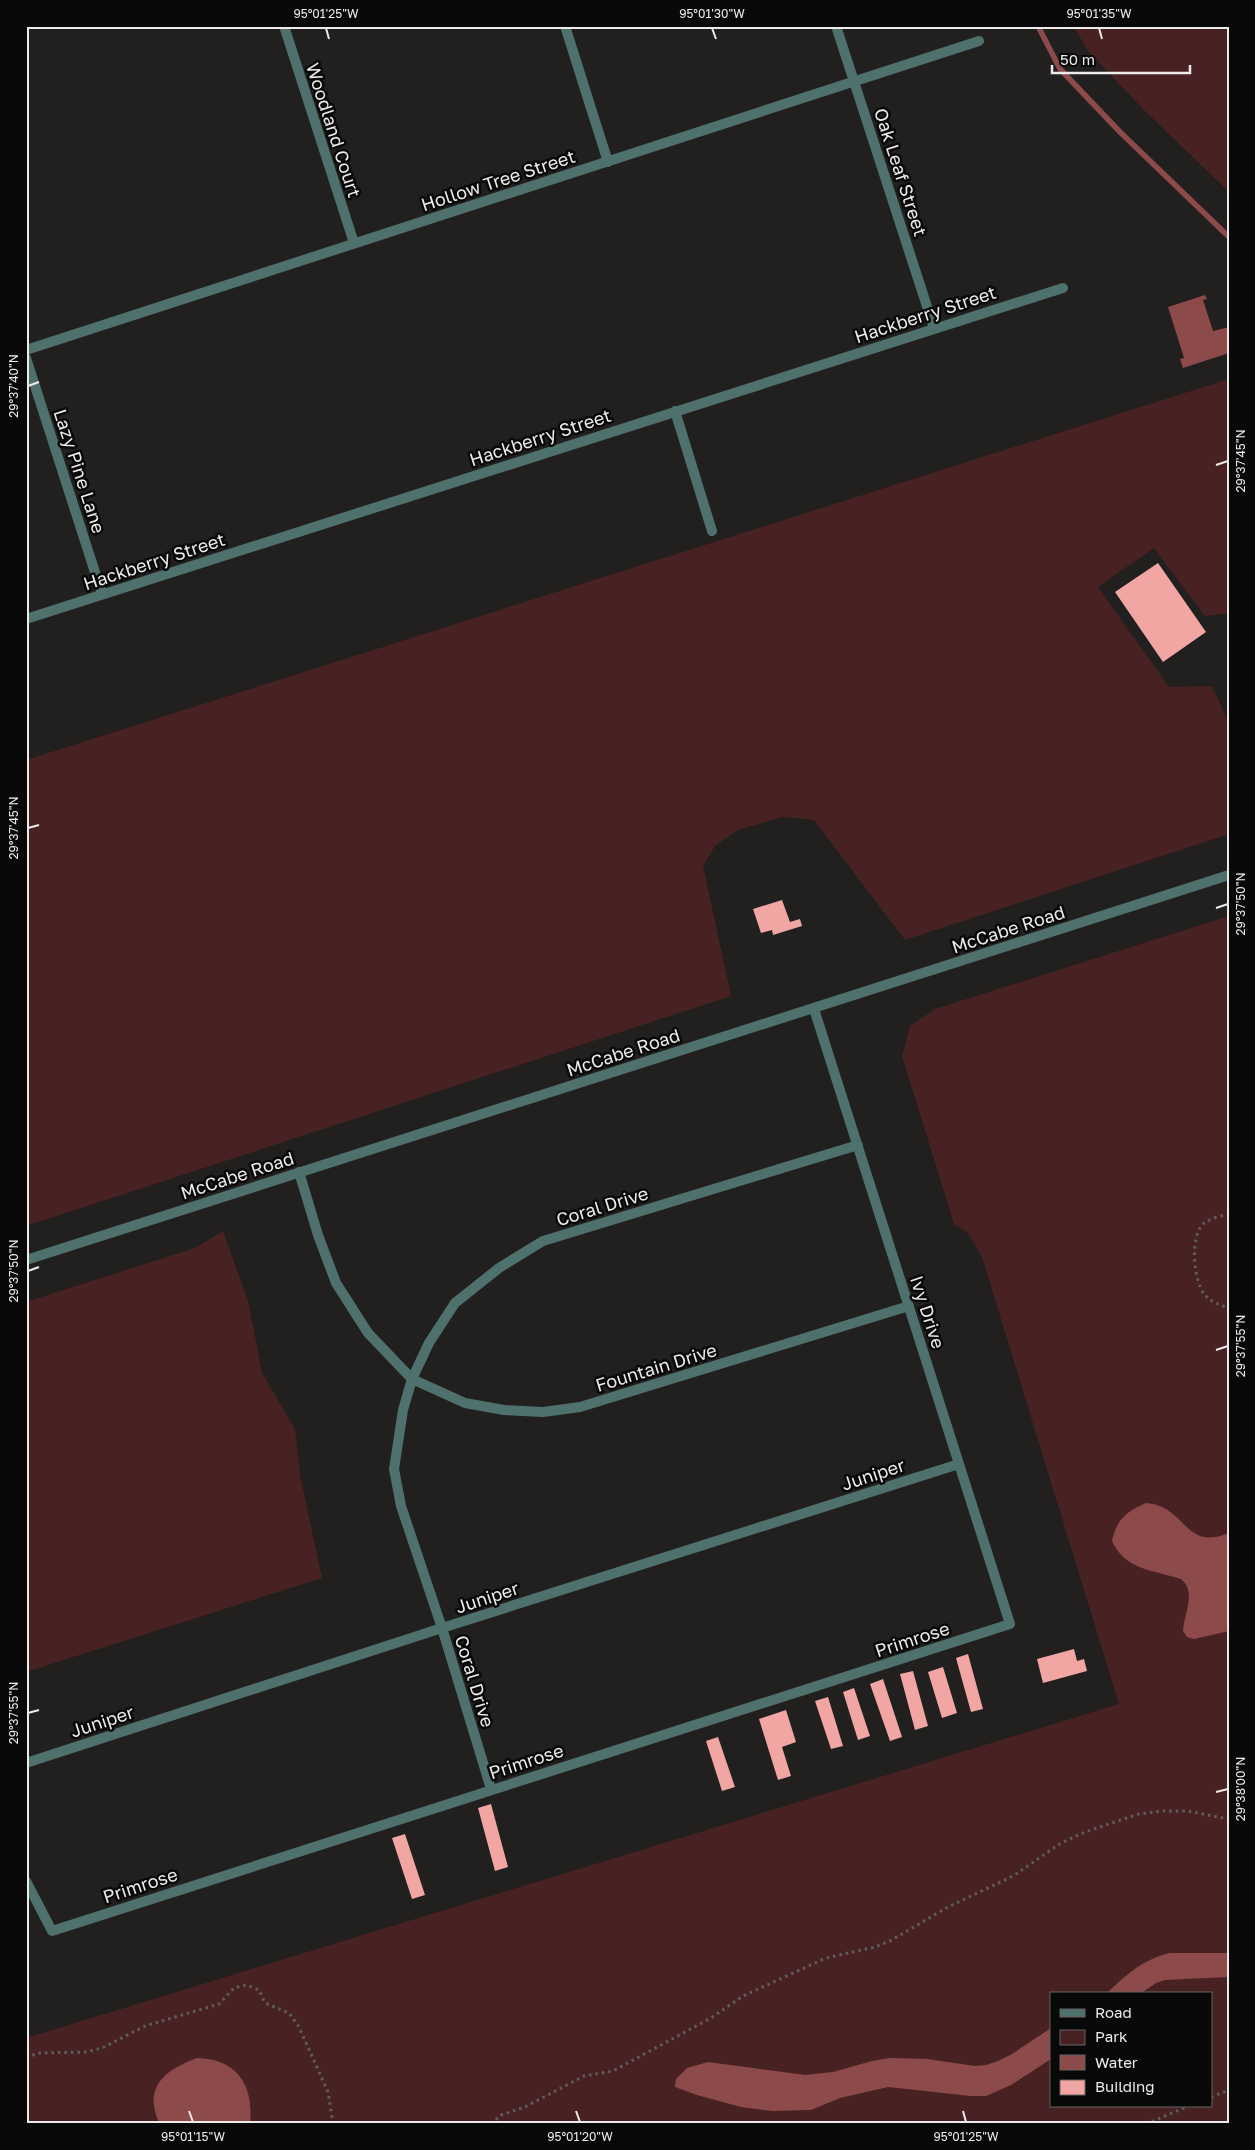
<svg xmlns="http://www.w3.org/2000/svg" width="1255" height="2150" font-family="'Golos Text',sans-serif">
<rect width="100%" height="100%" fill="#221f1f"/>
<path fill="#482222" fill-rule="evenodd" d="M 1074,26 L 1229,26 L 1229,192 L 1143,109 L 1087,50 Z
M 1229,379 L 1229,613 L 1205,616 L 1154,548 L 1098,587 L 1169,687 L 1212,686 L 1229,723 L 1229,834 L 905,940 L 814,820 L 783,817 L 738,830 L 715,846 L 703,866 L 731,996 L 26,1226 L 26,760 Z
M 1229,916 L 1229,2124 L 26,2124 L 26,2038 L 1119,1704 L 982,1257 L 968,1233 L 954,1224 L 902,1056 L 910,1026 L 935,1009 ZM 1051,1994 L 1211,1994 L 1211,2106 L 1051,2106 Z
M 223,1231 L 248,1301 L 262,1373 L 295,1429 L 300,1475 L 322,1578 L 26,1672 L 26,1302 L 195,1248 Z"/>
<path fill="#8d4a4a" d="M 1205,295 L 1207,299 L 1203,300 L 1213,331 L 1229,327 L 1229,353 L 1183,368 L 1180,359 L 1184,358 L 1168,307 Z
M 1146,1503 C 1187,1506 1184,1552 1229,1533 L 1229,1631 L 1194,1639 L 1187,1637 L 1183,1631 C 1184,1614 1197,1592 1181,1579 C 1153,1570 1125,1570 1112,1541 C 1116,1520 1127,1511 1146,1503 Z
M 1170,1953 L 1229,1953 L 1229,1977 L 1165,1980 L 1156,1983 L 1140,1994 L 1106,1994 C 1125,1976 1143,1959 1170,1953 Z
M 1051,2028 L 1051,2059 L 1011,2085 L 986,2096 L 971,2096 L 888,2087 L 840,2098 L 811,2110 L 772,2111 L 741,2107 L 697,2095 L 675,2087 L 676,2079 L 687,2068 L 708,2062 L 805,2075 L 833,2072 L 872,2061 L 890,2058 L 927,2059 L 975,2066 L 986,2065 L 998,2061 L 1012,2054 Z
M 197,2058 C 237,2059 254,2085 250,2124 L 160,2124 C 142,2087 165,2070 197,2058 Z"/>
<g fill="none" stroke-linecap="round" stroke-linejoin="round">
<path stroke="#8d4a4a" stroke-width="5.5" d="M 1038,26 L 1060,69 L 1120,132 L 1229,237"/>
</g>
<path fill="#f2a6a4" d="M 1158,563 L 1206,632 L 1163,662 L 1115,592 Z
M 782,900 L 790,922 L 800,919 L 802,926 L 773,935 L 772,930 L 761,933 L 753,909 Z
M 1074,1649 L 1077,1661 L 1084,1659 L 1087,1671 L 1043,1683 L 1037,1659 Z
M 968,1654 L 983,1709 L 971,1712 L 956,1658 Z
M 943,1667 L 957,1713 L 942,1718 L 928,1672 Z
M 913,1671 L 928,1726 L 915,1730 L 900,1674 Z
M 883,1679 L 902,1737 L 890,1741 L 870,1684 Z
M 854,1688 L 870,1736 L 858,1740 L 843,1692 Z
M 828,1697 L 843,1746 L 831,1749 L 815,1701 Z
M 786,1710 L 796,1742 L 782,1747 L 791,1776 L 778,1780 L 759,1719 Z
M 718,1737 L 735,1787 L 722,1791 L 706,1741 Z
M 491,1804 L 508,1867 L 495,1871 L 478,1808 Z
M 405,1834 L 425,1895 L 412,1899 L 392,1838 Z"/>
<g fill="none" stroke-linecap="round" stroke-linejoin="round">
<path stroke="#605d5d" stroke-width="3" stroke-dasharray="2.5 4" stroke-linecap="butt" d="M 1229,1214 C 1221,1216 1210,1218 1203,1224 C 1190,1237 1193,1281 1205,1295 C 1211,1302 1220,1305 1229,1308
M 26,2057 L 40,2053 L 86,2052 L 102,2048 L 145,2026 L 219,2004 L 234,1988 L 246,1985 L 259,1990 L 265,2003 L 289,2013 L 299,2027 L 328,2092 L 333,2124
M 1211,2097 L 1229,2090
M 491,2124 L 501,2115 L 525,2107 L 584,2076 L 613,2071 L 711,2018 L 743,1996 L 826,1958 L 875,1947 L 890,1941 L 948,1907 L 1013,1876 L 1061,1843 L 1085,1832 L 1139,1814 L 1162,1811 L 1187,1811 L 1229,1819
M 1146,2124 L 1189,2106"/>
<path stroke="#4e716d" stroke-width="10" d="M 284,26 L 354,243
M 565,26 L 608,162
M 836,26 L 934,328
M 26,350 L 979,41
M 26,358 L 102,594
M 675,411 L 712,531
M 26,619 L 1063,288
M 299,1172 L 318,1235 L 336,1283 L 368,1333 L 412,1379 L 465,1403 L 504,1410 L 543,1412 L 580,1407 L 909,1306
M 26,1763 L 442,1628 L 959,1464
M 491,1789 L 442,1628 L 401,1506 L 394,1469 L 403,1410 L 412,1379 L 429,1343 L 455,1303 L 499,1268 L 543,1241 L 858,1145
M 26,1881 L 52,1931 L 1010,1624 L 814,1009"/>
<path stroke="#4e716d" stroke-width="10" d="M 26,1260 L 1229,875"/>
</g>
<path fill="none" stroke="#eceaea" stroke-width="2" d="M 326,28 L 329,39M 712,28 L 716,39M 1099,28 L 1102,39M 28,386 L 39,382M 1216,465 L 1228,461M 28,828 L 39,825M 1216,908 L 1228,904M 28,1271 L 39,1267M 1216,1350 L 1228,1346M 28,1713 L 39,1710M 1216,1792 L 1228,1789M 189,2111 L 193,2122M 576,2111 L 580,2122M 963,2111 L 966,2122"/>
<g text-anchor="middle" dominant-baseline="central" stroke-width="5" stroke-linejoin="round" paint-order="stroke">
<g font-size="18" fill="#eceaea" stroke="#0a0909">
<text transform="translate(334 130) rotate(72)">Woodland Court</text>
<text transform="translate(901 172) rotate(72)">Oak Leaf Street</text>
<text transform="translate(498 180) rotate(-18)">Hollow Tree Street</text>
<text transform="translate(925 314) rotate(-18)">Hackberry Street</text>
<text transform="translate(540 437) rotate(-18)">Hackberry Street</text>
<text transform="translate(80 471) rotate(72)">Lazy Pine Lane</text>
<text transform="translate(154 561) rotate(-18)">Hackberry Street</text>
<text transform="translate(1008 929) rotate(-18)">McCabe Road</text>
<text transform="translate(623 1052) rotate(-18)">McCabe Road</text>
<text transform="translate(237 1175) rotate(-18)">McCabe Road</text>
<text transform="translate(602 1206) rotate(-17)">Coral Drive</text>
<text transform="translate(928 1312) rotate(72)">Ivy Drive</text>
<text transform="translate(656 1367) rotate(-17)">Fountain Drive</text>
<text transform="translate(873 1474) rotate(-18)">Juniper</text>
<text transform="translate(487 1597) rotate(-18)">Juniper</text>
<text transform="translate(912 1639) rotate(-18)">Primrose</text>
<text transform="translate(475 1681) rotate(73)">Coral Drive</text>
<text transform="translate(102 1721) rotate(-18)">Juniper</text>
<text transform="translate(526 1761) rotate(-18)">Primrose</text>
<text transform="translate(140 1885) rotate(-18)">Primrose</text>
</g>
</g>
<rect width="1255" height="2150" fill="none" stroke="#0a0909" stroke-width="55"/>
<rect x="1050" y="1992" width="162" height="115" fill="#0a0909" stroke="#646363"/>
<rect x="1060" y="2009" width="25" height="8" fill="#4e716d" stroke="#646363"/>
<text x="1095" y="2018" font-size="15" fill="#eceaea">Road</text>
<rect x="1060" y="2030" width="25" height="15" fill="#482222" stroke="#646363"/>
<text x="1095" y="2042" font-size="15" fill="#eceaea">Park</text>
<rect x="1060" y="2055" width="25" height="15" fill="#8d4a4a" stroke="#646363"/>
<text x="1095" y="2068" font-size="15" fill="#eceaea">Water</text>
<rect x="1060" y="2080" width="25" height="15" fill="#f2a6a4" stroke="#646363"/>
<text x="1095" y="2092" font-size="15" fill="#eceaea">Building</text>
<path d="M1052 65v8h138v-8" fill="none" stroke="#eceaea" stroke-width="2.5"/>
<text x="1060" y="65" font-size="15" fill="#eceaea" stroke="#0a0909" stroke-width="4" paint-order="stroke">50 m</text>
<rect x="28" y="28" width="1200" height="2094" fill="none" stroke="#eceaea" stroke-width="2"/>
<g font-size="12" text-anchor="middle" fill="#eceaea">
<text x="326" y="18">95°01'25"W</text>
<text x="712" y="18">95°01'30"W</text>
<text x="1099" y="18">95°01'35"W</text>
<text transform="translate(14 386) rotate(-90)" y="4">29°37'40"N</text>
<text transform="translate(1241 461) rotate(-90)" y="4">29°37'45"N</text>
<text transform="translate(14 828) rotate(-90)" y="4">29°37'45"N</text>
<text transform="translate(1241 904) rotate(-90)" y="4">29°37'50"N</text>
<text transform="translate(14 1271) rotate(-90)" y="4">29°37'50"N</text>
<text transform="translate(1241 1346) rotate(-90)" y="4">29°37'55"N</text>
<text transform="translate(14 1713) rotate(-90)" y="4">29°37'55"N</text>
<text transform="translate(1241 1789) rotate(-90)" y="4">29°38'00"N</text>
<text x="193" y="2141">95°01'15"W</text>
<text x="580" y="2141">95°01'20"W</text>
<text x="966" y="2141">95°01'25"W</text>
</g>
</svg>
